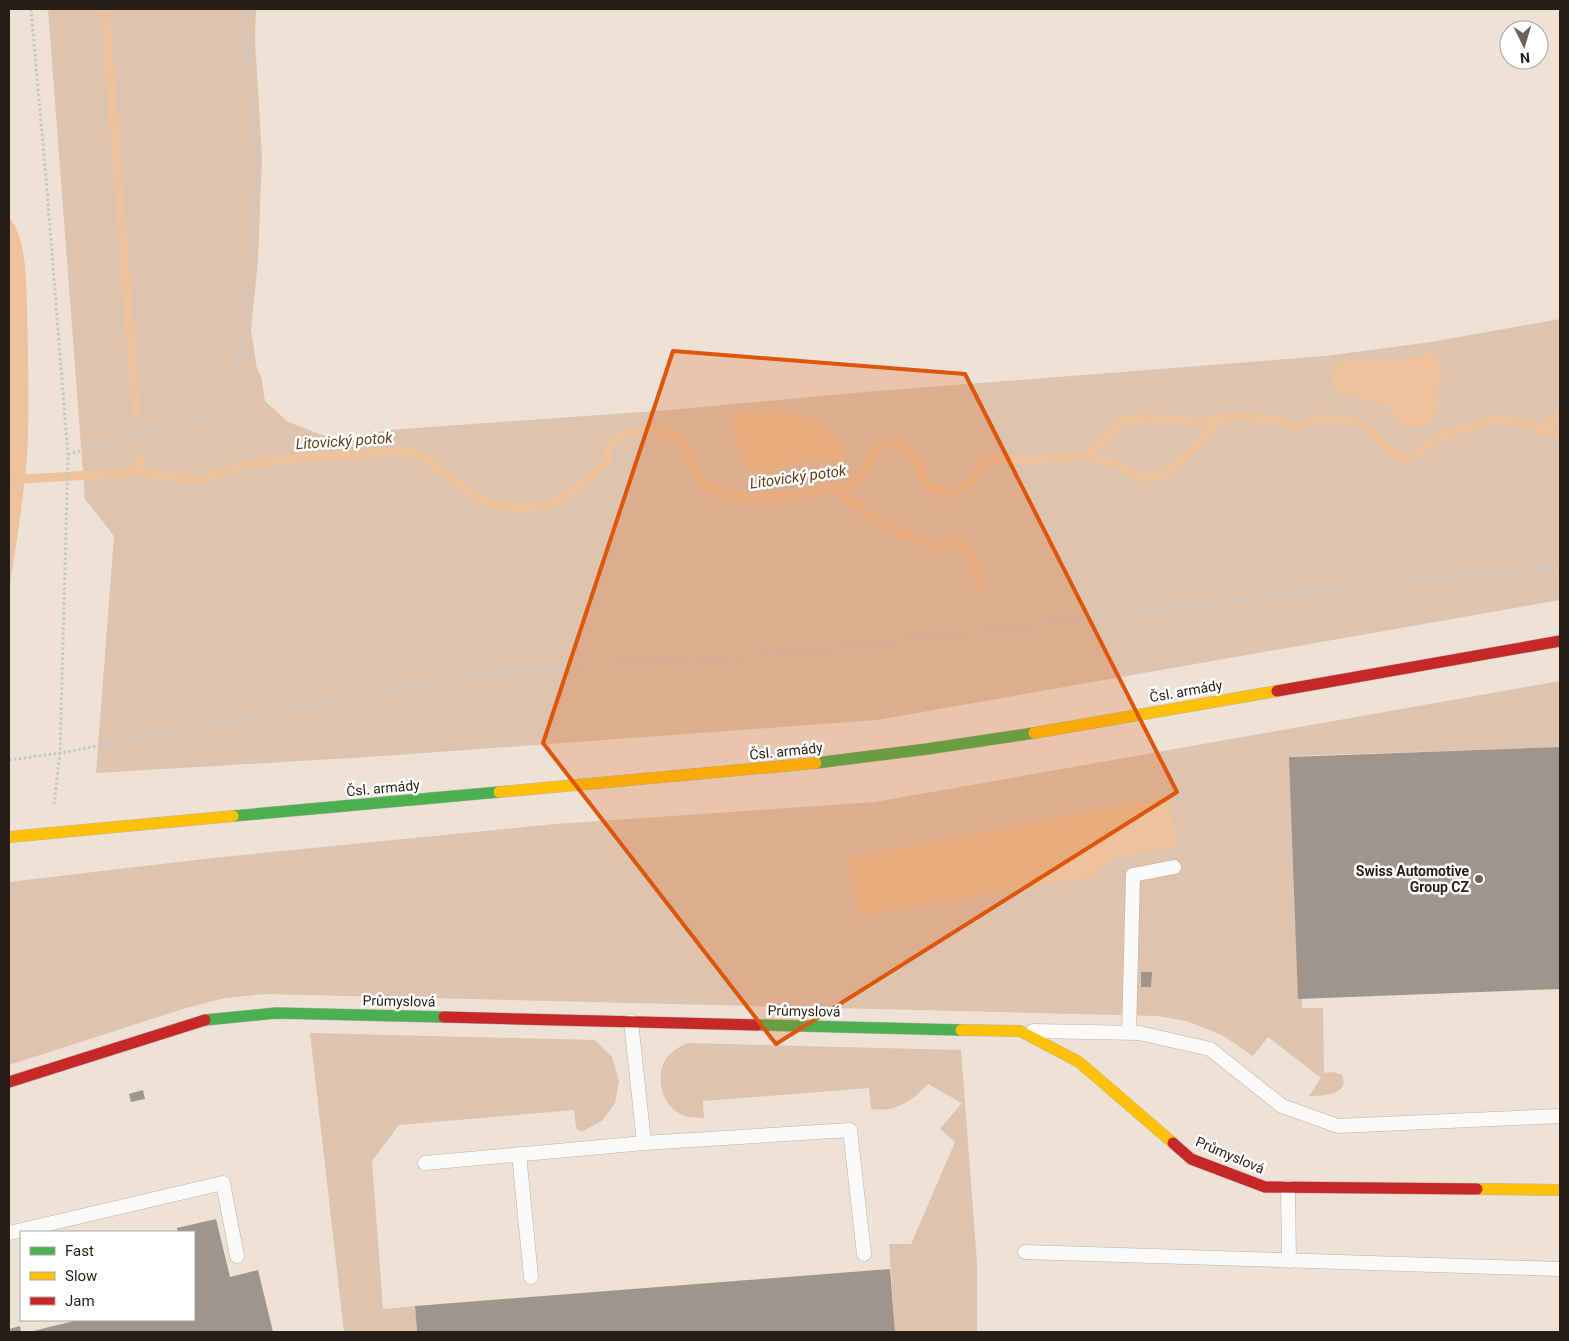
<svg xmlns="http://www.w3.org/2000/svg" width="1569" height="1341" font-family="Roboto,sans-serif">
<rect width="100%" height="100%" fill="#eee1d6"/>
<path fill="#dec4ae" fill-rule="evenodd" d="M 48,9 L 256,9 L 255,40 L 262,157 L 258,261 L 251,330 L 257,369 L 261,376 L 265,401 L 288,422 L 333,439 L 389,430 L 669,410 L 864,392 L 1325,356 L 1431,342 L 1560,319 L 1560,600 L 877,720 L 383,756 L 96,773 L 114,536 L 85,499 Z
M 1560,681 L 1560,747 L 1291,756 L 1300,997 L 1302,998 L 1302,1008 L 1323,1008 L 1324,1073 L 1333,1072 L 1342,1075 C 1351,1095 1321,1096 1309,1096 L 1321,1078 L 1268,1037 L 1253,1056 L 1222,1035 L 1187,1021 L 1157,1016 L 265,994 L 225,998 L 186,1008 L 9,1065 L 9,882 L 212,858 L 555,824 L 875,802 ZM 1178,845 L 859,916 L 847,858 Z
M 310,1033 L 595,1040 L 612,1057 L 619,1081 L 615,1103 L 602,1121 L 581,1132 L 576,1128 L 574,1110 L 399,1125 L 372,1161 L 383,1309 L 415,1306 L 417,1332 L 344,1332 Z
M 687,1043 L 961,1050 L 977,1263 L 977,1332 L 895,1332 L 889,1244 L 911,1244 L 955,1142 L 940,1129 L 962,1103 L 928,1084 C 913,1100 896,1113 872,1109 L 871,1107 L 869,1088 L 703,1101 L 704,1118 C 698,1117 690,1118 685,1116 C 662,1108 655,1079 665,1060 C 670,1052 679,1047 687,1043 Z"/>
<path fill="#edc29d" d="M 9,217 C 27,239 26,281 27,308 C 28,351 29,395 28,437 C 26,489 16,541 9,592 Z
M 1433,349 L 1442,365 L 1442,378 L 1437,389 L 1440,402 L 1431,422 L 1415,427 L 1401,428 L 1389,407 L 1343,393 L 1333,388 L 1330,376 L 1337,363 C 1346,361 1355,359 1365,359 C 1392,356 1408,367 1433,349 Z
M 746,412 C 757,413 766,412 777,412 C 808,413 842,429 845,463 L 818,461 L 793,463 L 770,474 L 746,469 L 731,429 L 734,417 Z
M 1167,796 L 1179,845 L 1112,860 L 1092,877 L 859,916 L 847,858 Z"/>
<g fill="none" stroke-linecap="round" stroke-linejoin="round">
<path stroke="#edc29d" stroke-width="9" d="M 105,9 L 136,412
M 1542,429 L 1560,415
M 1086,456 L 1117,464 L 1140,478 L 1163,475 L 1188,455 L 1220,420
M 139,457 L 141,472
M 9,478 L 24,479 L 141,472 L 200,481 L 239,466 L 288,459 L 405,451 L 426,458 L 456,483 L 490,504 L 528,508 L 549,505 L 589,479 L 606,463 L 611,440 L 634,432 L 659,430 L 680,439 L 702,483 L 718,494 L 752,499 L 788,496 L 852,486 L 880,446 L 898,442 L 916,461 L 927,485 L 945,494 L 964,488 L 991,459 L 1022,460 L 1086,456 L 1107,438 L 1123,420 L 1149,418 L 1204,423 L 1235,416 L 1278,421 L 1296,427 L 1320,418 L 1348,420 L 1364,425 L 1395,455 L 1407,459 L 1422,450 L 1443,435 L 1495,419 L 1529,424 L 1560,436
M 837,489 C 856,511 909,541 938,546 C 944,547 951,543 957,541 L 969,550 L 980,581"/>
</g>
<path fill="#9f958d" d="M 1560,747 L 1560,989 L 1298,999 L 1289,757 Z
M 1141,972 L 1152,972 L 1151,987 L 1141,987 Z
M 143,1090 L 145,1099 L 131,1102 L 129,1094 Z
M 216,1219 L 230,1277 L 258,1270 L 273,1332 L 29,1332 L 78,1320 L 194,1320 L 194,1232 L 178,1232 L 177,1228 Z
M 890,1269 L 895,1332 L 417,1332 L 415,1306 Z
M 20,1326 L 21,1332 L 9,1332 L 9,1329 Z"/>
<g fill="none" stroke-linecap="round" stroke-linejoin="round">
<defs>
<path id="lane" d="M 631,1021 L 644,1143
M 1033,1031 L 1139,1033 L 1210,1049 L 1282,1106 L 1338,1126 L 1560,1116
M 1129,1033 L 1133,875 L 1174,867
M 519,1154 L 531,1277
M 425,1163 L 644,1143 L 850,1130 L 864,1254
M 1288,1187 L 1289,1261
M 9,1233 L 223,1183 L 237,1256
M 1025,1252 L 1560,1269"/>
<path id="fast" d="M 816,763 L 927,749 L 1034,733
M 233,816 L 499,792
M 205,1020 L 276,1013 L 444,1017
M 757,1025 L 961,1030"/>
<path id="slow" d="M 1034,733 L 1277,691
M 499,792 L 816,763
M 9,837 L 233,816
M 961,1030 L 1020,1031 L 1079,1062 L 1173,1143
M 1477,1189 L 1560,1190"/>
<path id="jam" d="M 1277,691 L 1560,641
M 444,1017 L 757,1025
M 9,1082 L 205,1020
M 1173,1143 L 1191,1159 L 1265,1187 L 1477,1189"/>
</defs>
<use href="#lane" stroke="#bbb1a9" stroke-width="15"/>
<use href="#fast" stroke="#bbb1a9" stroke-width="12"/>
<use href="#slow" stroke="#bbb1a9" stroke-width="12"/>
<use href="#jam" stroke="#bbb1a9" stroke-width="12"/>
<path stroke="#cbc6c3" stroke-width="3" stroke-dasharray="2.5 2.5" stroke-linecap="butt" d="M 31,9 L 46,178 L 68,456 L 60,753 L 54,804
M 68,454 L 211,415 L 228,395 L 244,342 L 259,162 L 243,9
M 9,760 L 60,753 L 473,675 L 580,665 L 785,654 L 1382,583 L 1560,567"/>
<use href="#lane" stroke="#fcfaf9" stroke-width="14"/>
<use href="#fast" stroke="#4caf50" stroke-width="11"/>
<use href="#slow" stroke="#ffc107" stroke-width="11"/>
<use href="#jam" stroke="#c62828" stroke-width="11"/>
</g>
<path fill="#de560c" fill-opacity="0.2" stroke="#de560c" stroke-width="4" stroke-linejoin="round" d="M 673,351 L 965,374 L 1177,792 L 776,1044 L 543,743 Z"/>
<circle fill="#6c6259" stroke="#fff" stroke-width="2" cx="1479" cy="879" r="5"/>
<g text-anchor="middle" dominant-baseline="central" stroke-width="5" stroke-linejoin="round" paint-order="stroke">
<g font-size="14" fill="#261e16" stroke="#fff">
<text transform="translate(1186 691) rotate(-10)">Čsl. armády</text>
<text transform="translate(786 751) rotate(-6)">Čsl. armády</text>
<text transform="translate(383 788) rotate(-5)">Čsl. armády</text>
<text transform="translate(399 1001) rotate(1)">Průmyslová</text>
<text transform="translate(804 1011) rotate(1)">Průmyslová</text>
<text transform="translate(1230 1155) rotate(23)">Průmyslová</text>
</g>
<g font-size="14" font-weight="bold" fill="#261e16" stroke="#fff" text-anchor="end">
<text x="1469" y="871">Swiss Automotive<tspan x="1469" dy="16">Group CZ</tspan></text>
</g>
<g font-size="15" font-style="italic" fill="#65401b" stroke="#fff">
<text transform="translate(344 441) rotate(-4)">Litovický potok</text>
<text transform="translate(798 477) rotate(-8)">Litovický potok</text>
</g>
</g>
<rect width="1569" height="1341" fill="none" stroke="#261e16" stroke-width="20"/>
<rect x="20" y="1231" width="175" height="90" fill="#ffffff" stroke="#a8a5a2"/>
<rect x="30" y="1247" width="25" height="8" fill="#4caf50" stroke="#a8a5a2"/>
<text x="65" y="1256" font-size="15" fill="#261e16">Fast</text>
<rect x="30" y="1272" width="25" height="8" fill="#ffc107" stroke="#a8a5a2"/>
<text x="65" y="1281" font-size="15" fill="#261e16">Slow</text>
<rect x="30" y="1297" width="25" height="8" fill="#c62828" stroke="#a8a5a2"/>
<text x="65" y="1306" font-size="15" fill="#261e16">Jam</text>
<g transform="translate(1524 45) rotate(175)"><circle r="24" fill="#ffffff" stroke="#a8a5a2"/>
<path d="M0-4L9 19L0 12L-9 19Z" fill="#6c6259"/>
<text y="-8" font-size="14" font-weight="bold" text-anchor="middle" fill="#261e16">N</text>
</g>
</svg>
